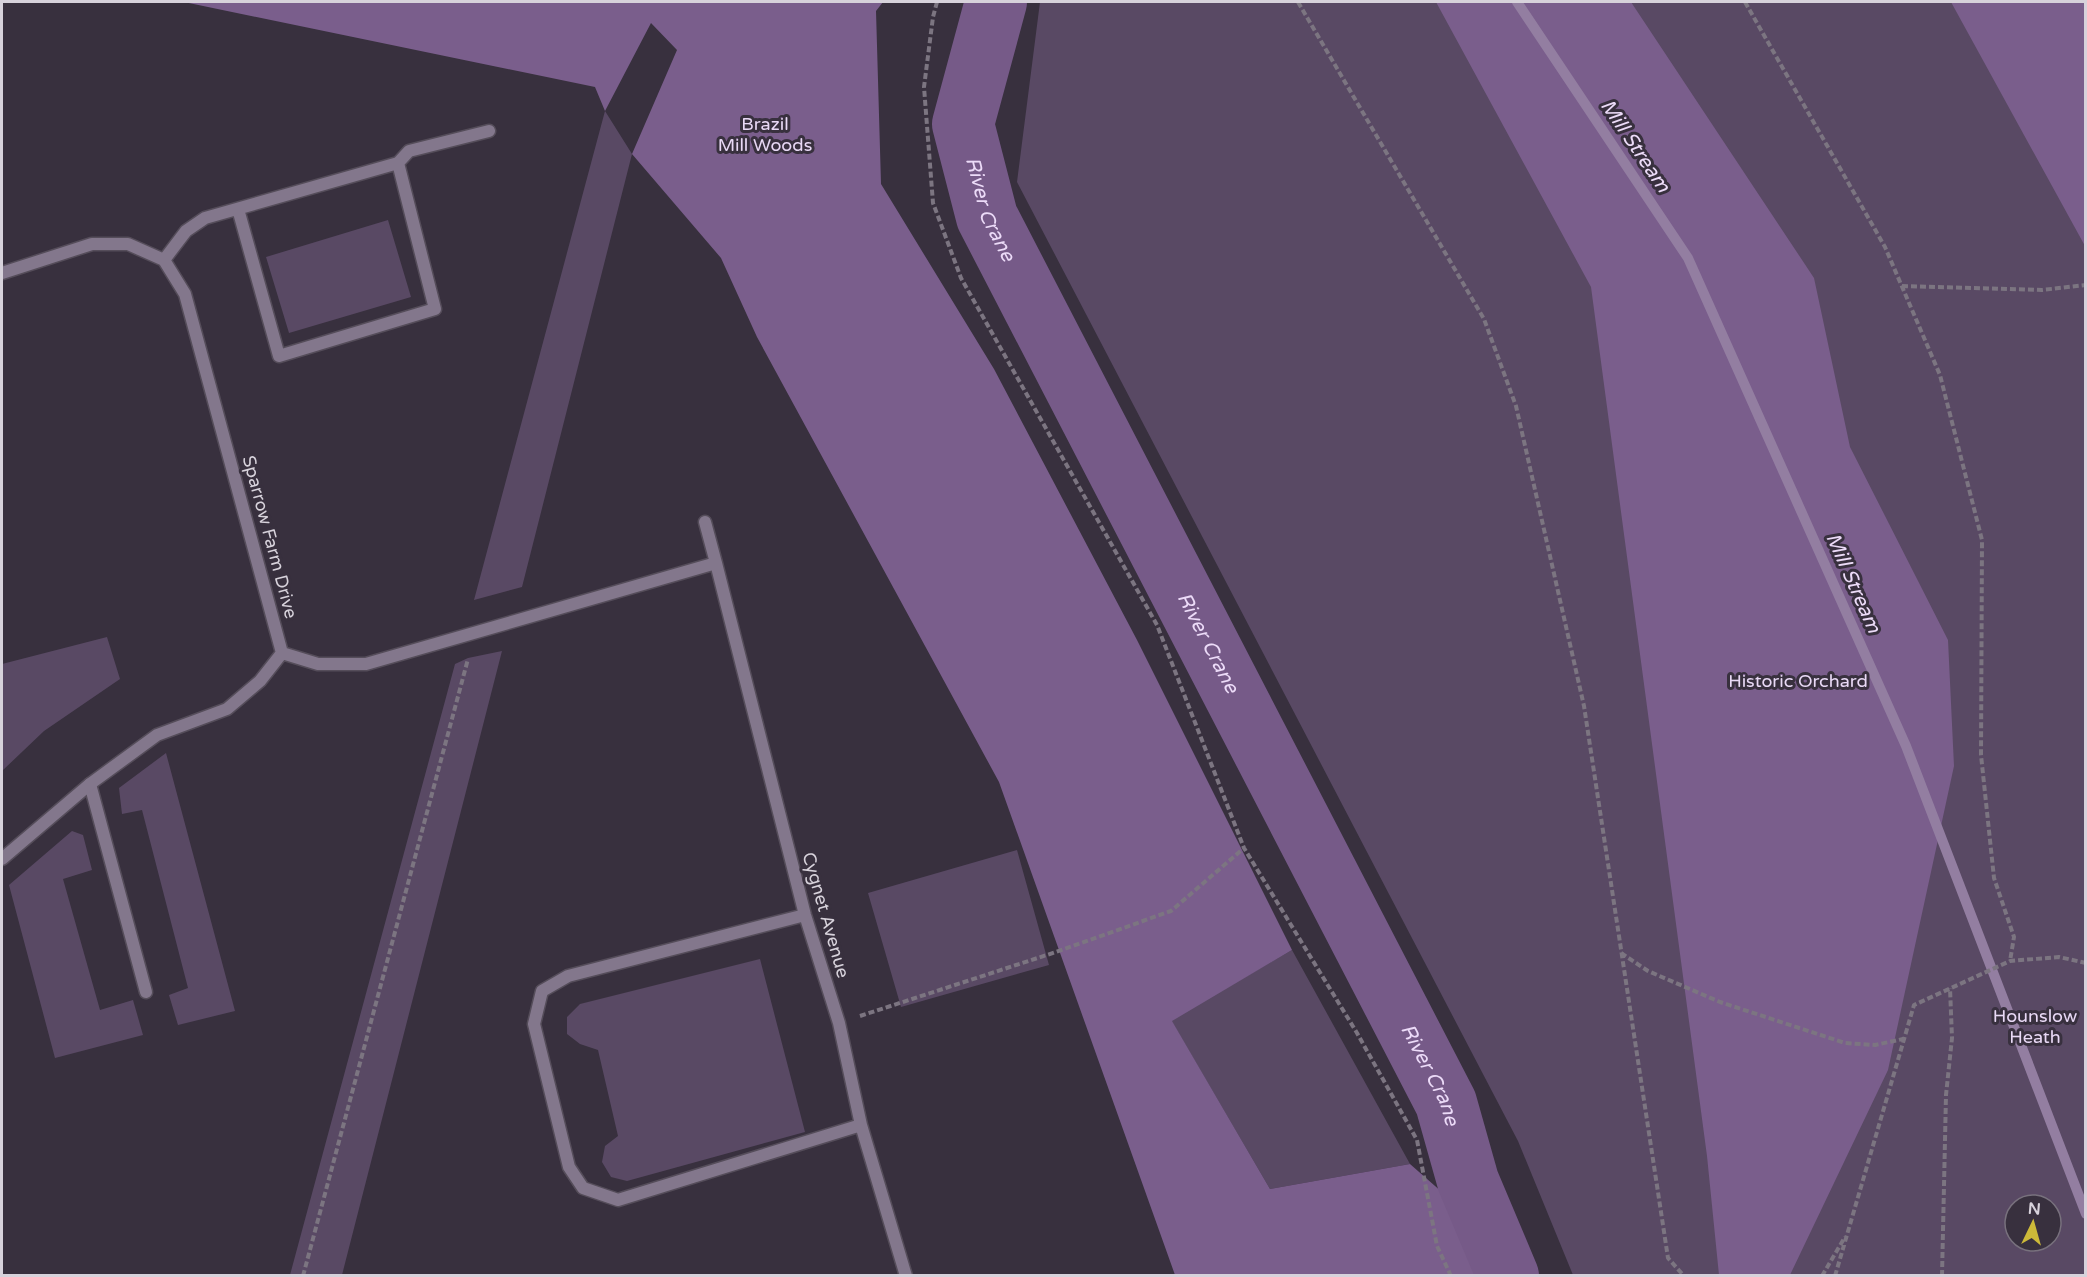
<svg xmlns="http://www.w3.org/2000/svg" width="2087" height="1277" font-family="'Varela Round',sans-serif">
<rect width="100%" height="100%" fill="#38303e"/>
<path fill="#594964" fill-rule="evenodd" d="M 1040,2 L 2085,2 L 2085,1275 L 1573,1275 L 1518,1141 L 1017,182 ZM 2015,1205 L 2051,1205 L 2051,1241 L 2015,1241 Z
M 605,111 L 632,154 L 522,587 L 474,600 Z
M 388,220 L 411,297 L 289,333 L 266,257 Z
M 107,637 L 120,679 L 44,731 L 2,771 L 2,664 Z
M 502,651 L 342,1275 L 290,1275 L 455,664 L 468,658 Z
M 166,753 L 235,1011 L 178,1025 L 169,995 L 188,988 L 142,810 L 122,814 L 119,788 Z
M 72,831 L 83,835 L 92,870 L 63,879 L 100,1010 L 133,1000 L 143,1035 L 55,1058 L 9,885 Z
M 1017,850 L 1049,965 L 901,1007 L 868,893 Z
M 1292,950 L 1410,1164 L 1270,1189 L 1171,1020 Z
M 760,959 L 805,1132 L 627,1181 L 611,1177 L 602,1162 L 605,1146 L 618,1136 L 598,1050 L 580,1044 L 567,1034 L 567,1017 L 580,1004 Z"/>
<path fill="#7a5e8c" d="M 184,2 L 883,2 L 876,11 L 881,184 L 994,369 L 1137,640 L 1292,950 L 1172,1021 L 1270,1189 L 1410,1164 L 1476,1222 L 1492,1275 L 1175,1275 L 999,782 L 757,337 L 721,258 L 632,154 L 677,50 L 651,23 L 605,111 L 595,87 Z
M 1436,2 L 1631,2 L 1814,278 L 1850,447 L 1948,640 L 1954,766 L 1888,1070 L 1790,1275 L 1719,1275 L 1707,1156 L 1591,287 Z
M 1951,2 L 2085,2 L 2085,246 Z"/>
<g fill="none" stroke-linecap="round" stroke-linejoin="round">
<path stroke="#937ea1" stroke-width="10" d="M 1517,2 L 1688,258 L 1906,746 L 2086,1214"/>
<path stroke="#765a88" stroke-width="62" id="s1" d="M 996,2 L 963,124 L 987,217 L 1446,1103 L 1468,1181 L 1508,1276"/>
<defs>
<path id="service" d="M 90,784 L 146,992"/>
<path id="minor" d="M 398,163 L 409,151 L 489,131
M 164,260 L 186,231 L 205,218 L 398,163 L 435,309 L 279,356 L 238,209
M 2,273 L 92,244 L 128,244 L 164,260 L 185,294 L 282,653 L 260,681 L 227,709 L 157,735 L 90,784 L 2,859
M 705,522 L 716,563
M 282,653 L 318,664 L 366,664 L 716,563 L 805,915 L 839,1023 L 861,1125 L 906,1276
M 805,915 L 568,976 L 542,991 L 534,1024 L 569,1167 L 583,1188 L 618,1200 L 861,1125"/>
</defs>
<use href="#service" stroke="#554d5a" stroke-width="15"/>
<use href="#minor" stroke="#554d5a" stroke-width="15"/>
<path stroke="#7c7581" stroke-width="4" stroke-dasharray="6 3" stroke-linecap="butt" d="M 937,2 L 933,17 L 924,87 L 933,203 L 961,278 L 1157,625 L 1244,848 L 1357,1033 L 1417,1140 L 1437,1246 L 1451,1276
M 1298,2 L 1484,319 L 1516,406 L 1584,706 L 1668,1258 L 1684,1276
M 1745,2 L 1885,247 L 1940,375 L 1982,540 L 1981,755 L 1994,878 L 2014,937 L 2010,961
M 1902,286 L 2042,290 L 2086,285
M 1621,953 L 1648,971 L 1720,1002 L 1845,1043 L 1875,1045 L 1903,1039
M 860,1016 L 1056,952 L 1171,911 L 1244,848
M 303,1276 L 468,659
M 1822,1276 L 1845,1237
M 1835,1276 L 1914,1005 L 2010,961 L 2059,957 L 2086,963
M 1942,1276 L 1946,1095 L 1952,1038 L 1950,988"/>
<use href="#service" stroke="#83778c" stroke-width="12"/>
<use href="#minor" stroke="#83778c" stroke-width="12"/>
</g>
<g text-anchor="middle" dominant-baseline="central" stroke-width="6" stroke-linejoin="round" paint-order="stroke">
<g font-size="18" fill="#e9d9f6" stroke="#38303e">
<text x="765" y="124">Brazil<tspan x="765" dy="21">Mill Woods</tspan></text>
<text x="1798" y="681">Historic Orchard</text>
<text x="2035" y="1016">Hounslow<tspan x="2035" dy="21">Heath</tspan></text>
</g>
<g font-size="18" fill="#d7d2db" stroke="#38303e">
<text transform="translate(270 537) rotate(75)">Sparrow Farm Drive</text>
<text transform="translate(826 915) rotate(74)">Cygnet Avenue</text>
</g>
<g font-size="20" font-style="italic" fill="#ecdbf8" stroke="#38303e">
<text transform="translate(1635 146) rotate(56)">Mill Stream</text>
<text stroke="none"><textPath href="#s1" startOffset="216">River Crane</textPath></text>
<text transform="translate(1853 583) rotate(66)">Mill Stream</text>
<text stroke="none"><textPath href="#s1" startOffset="702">River Crane</textPath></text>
<text stroke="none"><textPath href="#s1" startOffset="1188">River Crane</textPath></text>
</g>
</g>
<rect width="2087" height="1277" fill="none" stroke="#d7d2db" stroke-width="6"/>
<g transform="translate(2033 1223) rotate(5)"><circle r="28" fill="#38303e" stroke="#78717d" stroke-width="1.5"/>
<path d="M0-4.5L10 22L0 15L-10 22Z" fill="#ccb939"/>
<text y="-9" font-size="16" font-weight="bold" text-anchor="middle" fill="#d7d2db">N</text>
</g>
</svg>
